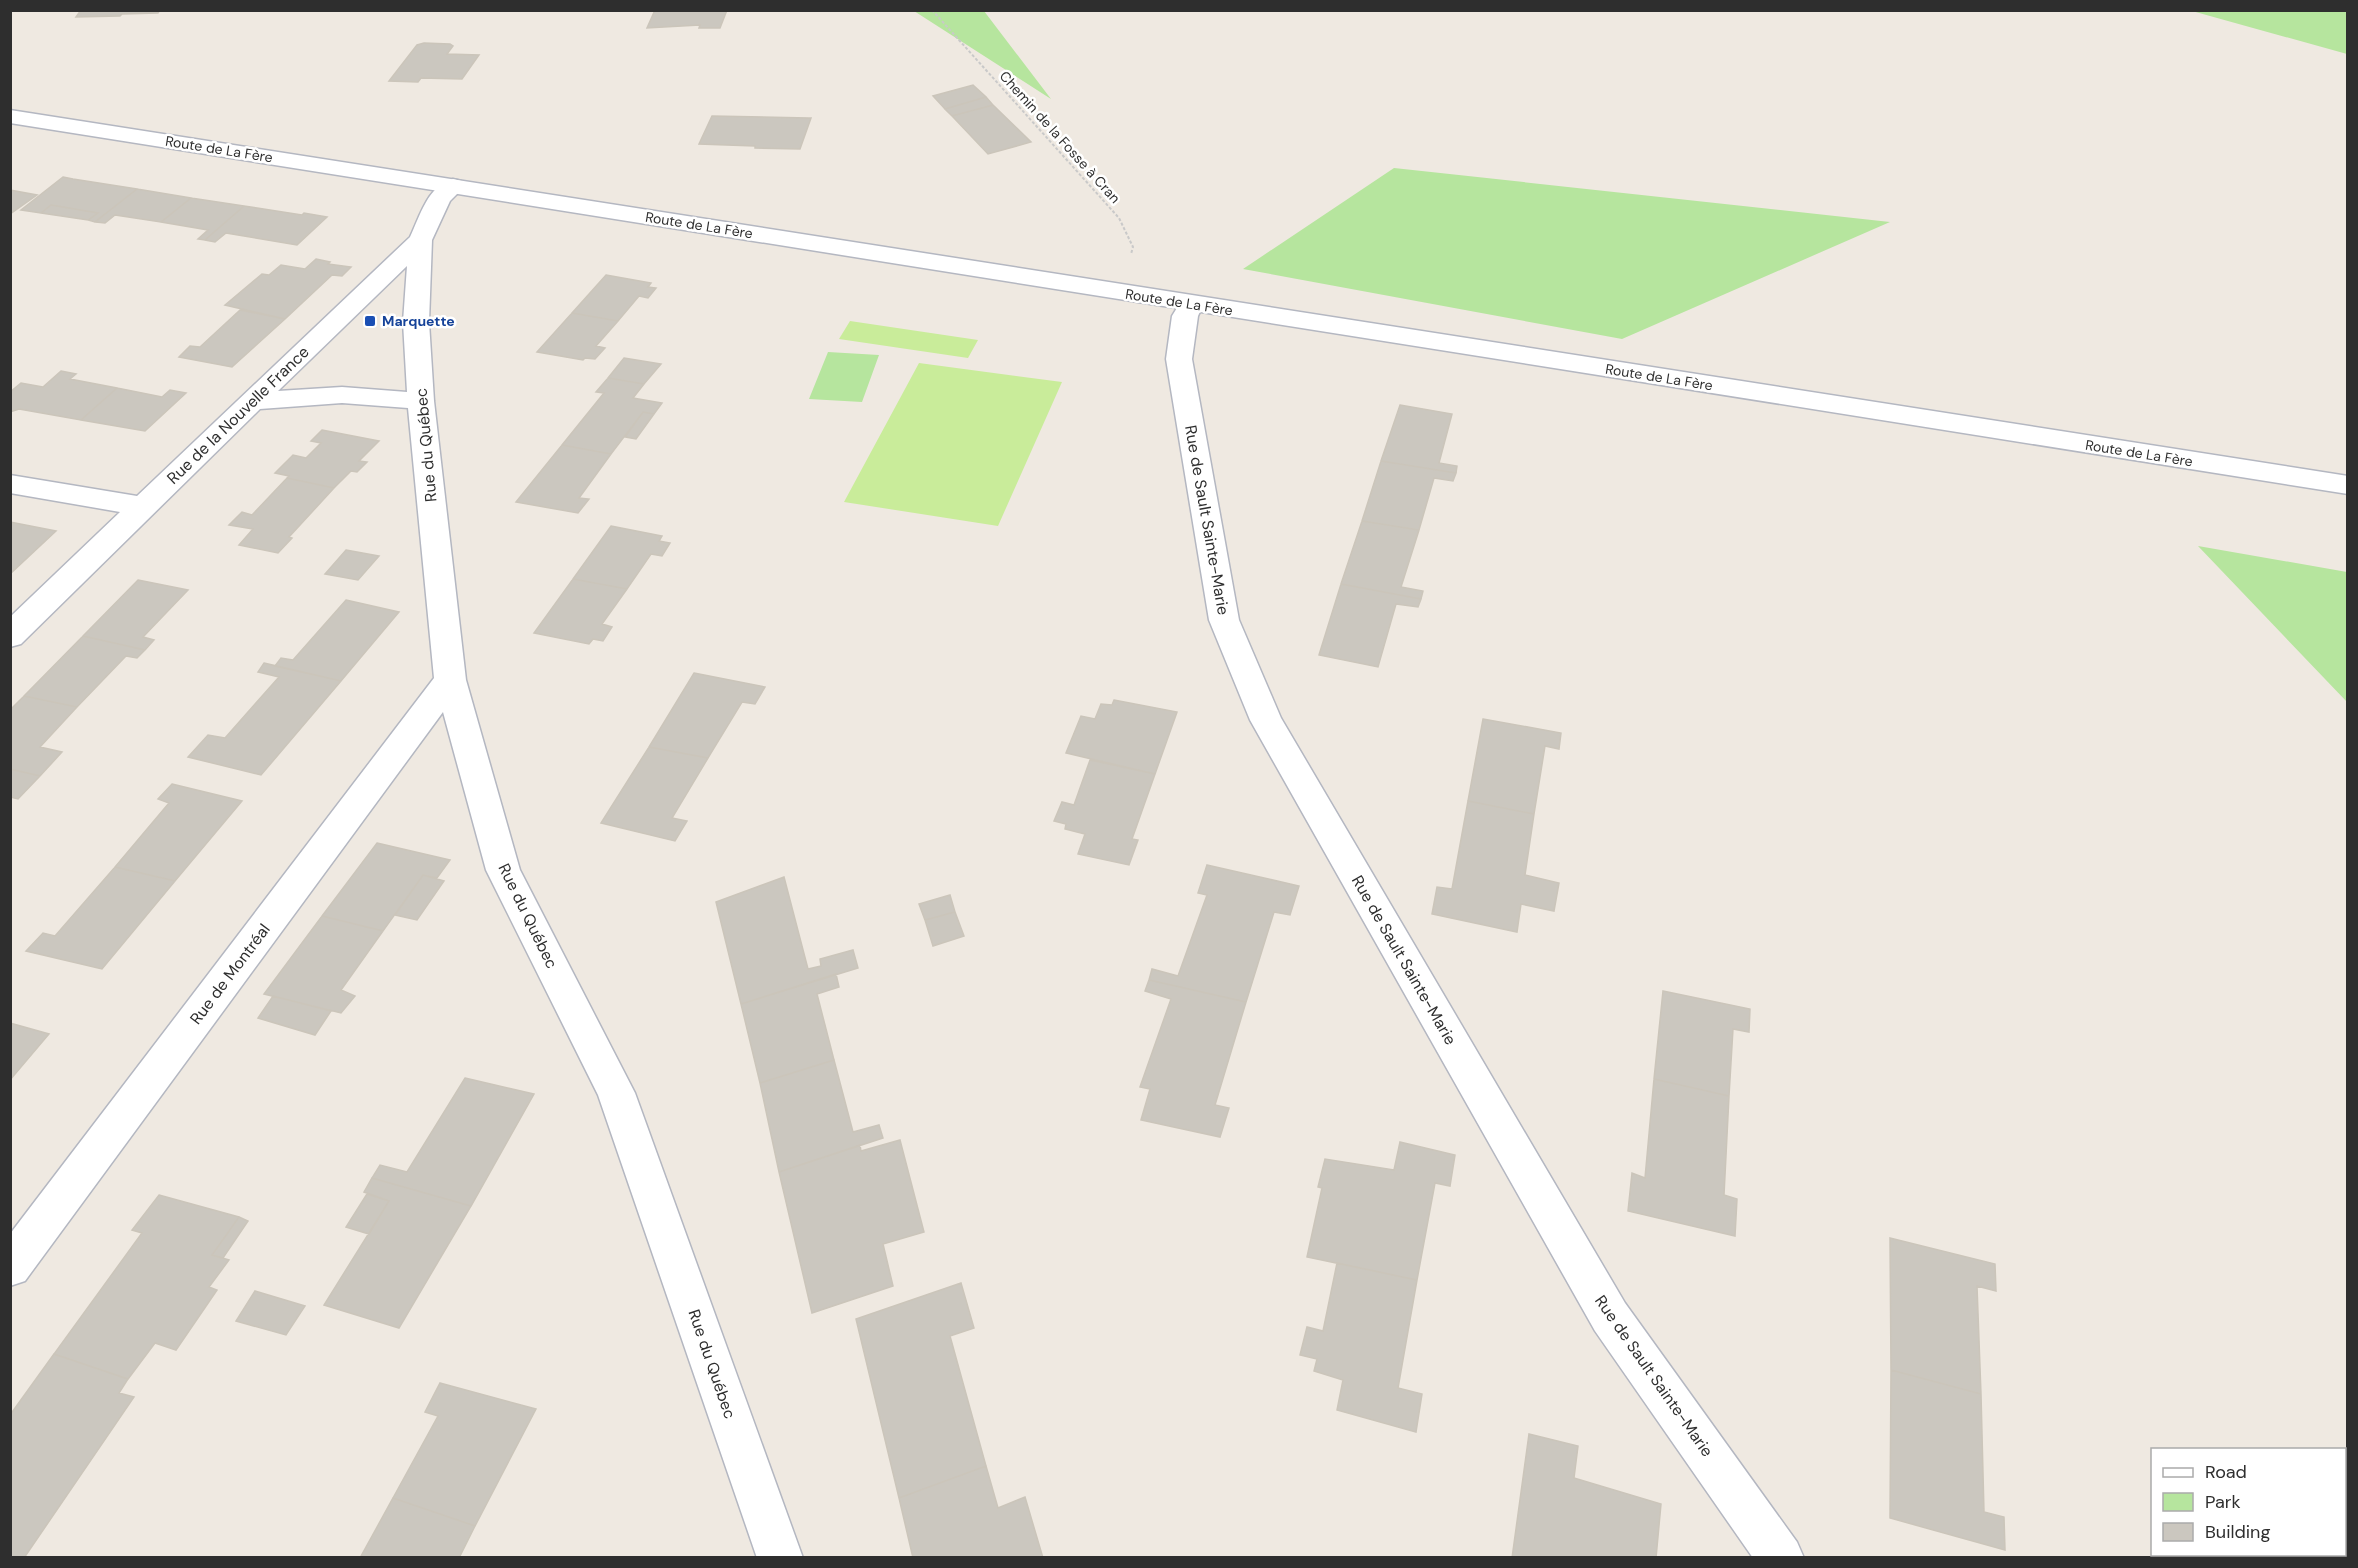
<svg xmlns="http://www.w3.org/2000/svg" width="2358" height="1568" font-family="'DM Sans',sans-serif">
<rect width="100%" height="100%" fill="#efe9e1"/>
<path fill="#b6e59e" d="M 914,11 L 984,11 L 1051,99 Z
M 2192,11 L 2347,11 L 2347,54 Z
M 1394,168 L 1890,222 L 1622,339 L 1243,269 Z
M 828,352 L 879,355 L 862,402 L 809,399 Z
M 2198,546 L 2347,572 L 2347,702 Z"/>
<path fill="#c9ec9a" d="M 850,321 L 978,340 L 968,358 L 839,339 Z
M 919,363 L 1062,382 L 998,526 L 844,502 Z"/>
<path fill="#cbc7bf" stroke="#cbc5ba" stroke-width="1.5" d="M 81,10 L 160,10 L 158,13 L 122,14 L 120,16 L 76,17 Z
M 655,10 L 727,10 L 720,28 L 699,28 L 700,25 L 647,28 Z
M 424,43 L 450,44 L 453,46 L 447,54 L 479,55 L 462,79 L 421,78 L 418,82 L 389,81 L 417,45 Z
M 973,85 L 986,97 L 945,109 L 933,96 Z
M 986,97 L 993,105 L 952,116 L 945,109 Z
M 993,105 L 1031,142 L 988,154 L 952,116 Z
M 712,116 L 809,118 L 811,118 L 800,149 L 755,148 L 755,146 L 699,144 Z
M 63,177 L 73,179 L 137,189 L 95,222 L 88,220 L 98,213 L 51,205 L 41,213 L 21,210 Z
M 137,189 L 191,198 L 161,222 L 115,215 L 105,223 L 95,222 Z
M 10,190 L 37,195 L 10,214 Z
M 191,198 L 244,206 L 205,240 L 198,239 L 208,230 L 161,222 Z
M 51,205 L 98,213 L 88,220 L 41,213 Z
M 244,206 L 302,215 L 304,213 L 327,217 L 297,245 L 226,233 L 215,242 L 205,240 Z
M 316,259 L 330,262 L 328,264 L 351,267 L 342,276 L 332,275 L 285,319 L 225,305 L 262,274 L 269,275 L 281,265 L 305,269 Z
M 606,275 L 651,283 L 648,287 L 656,288 L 648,298 L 639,296 L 618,321 L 572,313 Z
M 240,310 L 285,319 L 232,367 L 179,357 L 190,346 L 200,347 Z
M 572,313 L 618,321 L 596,346 L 605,348 L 595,359 L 585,358 L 583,360 L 537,352 Z
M 624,358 L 661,364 L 644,384 L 608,378 Z
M 61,371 L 76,374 L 70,379 L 117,388 L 81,420 L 19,409 L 10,412 L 10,392 L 21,383 L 43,387 Z
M 608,378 L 644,384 L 633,398 L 662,403 L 654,414 L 643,412 L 611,454 L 562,445 L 604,393 L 596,392 Z
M 117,388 L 162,397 L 170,390 L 186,393 L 145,431 L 81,420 Z
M 1400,405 L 1452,414 L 1439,463 L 1457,466 L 1456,473 L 1381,461 Z
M 643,412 L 654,414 L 636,439 L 625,437 Z
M 322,430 L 379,441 L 359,461 L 367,462 L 357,472 L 351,471 L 334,488 L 287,478 L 289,476 L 275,473 L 293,455 L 306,458 L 321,443 L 311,441 Z
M 562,445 L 611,454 L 579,498 L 589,499 L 578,513 L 516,502 Z
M 1381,461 L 1456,473 L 1453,481 L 1434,478 L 1419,530 L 1362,521 Z
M 287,478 L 334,488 L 289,537 L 292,538 L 278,553 L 239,545 L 253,529 L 229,525 L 242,512 L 252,515 Z
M 1362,521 L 1419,530 L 1401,587 L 1423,591 L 1421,599 L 1341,584 Z
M 10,522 L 56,531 L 10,574 Z
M 611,526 L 662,536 L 659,541 L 670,543 L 662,556 L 651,554 L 627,589 L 573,579 Z
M 346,550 L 379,556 L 358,580 L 325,574 Z
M 573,579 L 627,589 L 602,624 L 612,627 L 603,641 L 593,639 L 589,644 L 534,633 Z
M 138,580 L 188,590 L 143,637 L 154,640 L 145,650 L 83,636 Z
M 1341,584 L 1421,599 L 1418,607 L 1396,604 L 1378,667 L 1319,655 Z
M 346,600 L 399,612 L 341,681 L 275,666 L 281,658 L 293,660 Z
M 83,636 L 145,650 L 137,658 L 126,656 L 77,707 L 24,696 Z
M 264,663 L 341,681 L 261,775 L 188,757 L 208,735 L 225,738 L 279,677 L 258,672 Z
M 694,673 L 765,687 L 755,704 L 742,702 L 708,758 L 649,747 Z
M 24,696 L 77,707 L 40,747 L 62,752 L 40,776 L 10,769 L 10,710 Z
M 1114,700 L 1177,712 L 1155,774 L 1066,753 L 1081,716 L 1095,719 L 1101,704 L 1112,705 Z
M 1483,719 L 1561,733 L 1559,749 L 1545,746 L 1534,814 L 1468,801 Z
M 649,747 L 708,758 L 672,818 L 687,821 L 675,841 L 601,823 Z
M 1090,760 L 1155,774 L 1132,839 L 1138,840 L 1129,865 L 1078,854 L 1085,834 L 1065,829 L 1066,824 L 1054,821 L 1062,802 L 1074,805 Z
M 10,769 L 40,776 L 18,799 L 10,797 Z
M 172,784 L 242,801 L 175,881 L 115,867 L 169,803 L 158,799 Z
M 1468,801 L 1534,814 L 1525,875 L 1559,883 L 1554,911 L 1521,904 L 1517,932 L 1432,914 L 1437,887 L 1452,889 Z
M 377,843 L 450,860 L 437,878 L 423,875 L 383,931 L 322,916 Z
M 1207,865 L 1299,886 L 1290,915 L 1274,912 L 1246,1002 L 1149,980 L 1152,969 L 1178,976 L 1207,895 L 1198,893 Z
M 115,867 L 175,881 L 102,969 L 26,951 L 43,933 L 55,936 Z
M 423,875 L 444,881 L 417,920 L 395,915 Z
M 784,877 L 808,969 L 821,966 L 820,959 L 853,950 L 858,968 L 741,1004 L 716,902 Z
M 950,895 L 955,912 L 925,920 L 919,904 Z
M 955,912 L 964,936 L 933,946 L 925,920 Z
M 322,916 L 383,931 L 341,990 L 355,996 L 341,1013 L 264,994 Z
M 836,974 L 839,987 L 817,994 L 834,1060 L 760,1083 L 741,1004 Z
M 1149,980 L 1246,1002 L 1215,1105 L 1229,1108 L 1220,1137 L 1141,1120 L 1150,1089 L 1140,1087 L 1171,999 L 1145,991 Z
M 1663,991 L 1750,1009 L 1749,1032 L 1733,1029 L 1729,1096 L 1654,1079 Z
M 273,996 L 331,1011 L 315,1035 L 258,1018 Z
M 10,1023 L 49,1034 L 10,1080 Z
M 834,1060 L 853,1132 L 879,1125 L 883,1138 L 779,1172 L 760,1083 Z
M 465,1078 L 534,1094 L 471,1206 L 372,1178 L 380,1165 L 407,1172 Z
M 1654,1079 L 1729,1096 L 1724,1195 L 1737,1199 L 1735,1236 L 1628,1211 L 1632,1173 L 1645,1178 Z
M 900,1140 L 924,1232 L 883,1244 L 893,1286 L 812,1313 L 779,1172 L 860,1145 L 861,1151 Z
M 1400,1142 L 1455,1155 L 1450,1186 L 1435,1183 L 1417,1280 L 1307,1257 L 1322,1188 L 1318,1187 L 1325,1159 L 1394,1170 Z
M 372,1178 L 471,1206 L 399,1328 L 324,1305 L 389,1201 L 364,1192 Z
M 367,1194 L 389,1201 L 369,1234 L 346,1227 Z
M 159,1195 L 239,1217 L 212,1255 L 229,1260 L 209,1287 L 217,1290 L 176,1350 L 155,1343 L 128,1379 L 54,1354 L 142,1233 L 132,1230 Z
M 239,1217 L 248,1221 L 223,1258 L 212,1255 Z
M 1890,1238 L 1995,1264 L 1996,1291 L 1977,1286 L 1981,1394 L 1891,1370 Z
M 1337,1263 L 1417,1280 L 1398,1388 L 1422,1394 L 1416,1432 L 1337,1410 L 1343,1380 L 1314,1371 L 1317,1359 L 1300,1355 L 1307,1327 L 1323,1331 Z
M 961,1283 L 974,1328 L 950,1336 L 986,1466 L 899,1498 L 856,1319 Z
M 255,1291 L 305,1306 L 286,1335 L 236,1321 Z
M 54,1354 L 128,1379 L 119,1393 L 134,1397 L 24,1558 L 10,1558 L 10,1415 Z
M 1891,1370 L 1981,1394 L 1984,1512 L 2004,1517 L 2005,1550 L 1890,1518 Z
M 440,1383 L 536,1409 L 475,1526 L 393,1498 L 438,1416 L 425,1412 Z
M 1529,1434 L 1578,1446 L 1574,1478 L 1661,1504 L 1656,1558 L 1512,1558 Z
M 986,1466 L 998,1508 L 1025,1497 L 1043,1558 L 913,1558 L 899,1498 Z
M 393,1498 L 475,1526 L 459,1558 L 360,1558 Z"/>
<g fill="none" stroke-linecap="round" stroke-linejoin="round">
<defs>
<path id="minor" d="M 453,179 L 461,181 L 465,186 L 450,201 L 432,240 L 429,322 L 434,401 L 466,680 L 520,870 L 635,1093 L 803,1558 L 757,1558 L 598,1095 L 486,870 L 443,712 L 25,1281 L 10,1286 L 10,1234 L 434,678 L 408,408 L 342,403 L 260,409 L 21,644 L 10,647 L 10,617 L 120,512 L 10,493 L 10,475 L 137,496 L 410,237 C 420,216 428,185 453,179 ZM 407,266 L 403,322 L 407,392 L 342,387 L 278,391 Z
M 1192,296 L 1201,298 L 1204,303 L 1198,316 L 1192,359 L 1239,620 L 1281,718 L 1625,1303 L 1797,1542 L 1804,1558 L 1753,1558 L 1595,1331 L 1250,720 L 1209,620 L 1166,359 L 1172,316 L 1183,298 Z"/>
<path id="secondary" d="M 10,110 L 2348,476 L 2348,494 L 10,123 Z"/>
</defs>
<use href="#minor" stroke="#b4b7c1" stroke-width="3"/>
<use href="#secondary" stroke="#b4b7c1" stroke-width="3"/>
<path stroke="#c9c9c9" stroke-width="2" stroke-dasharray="3 2" stroke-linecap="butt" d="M 932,10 L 1119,218 L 1133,247 L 1131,254"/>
<use href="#minor" fill="#fff" fill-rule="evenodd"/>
<use href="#secondary" fill="#fff" fill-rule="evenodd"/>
</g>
<rect fill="#1a4fb4" stroke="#fff" stroke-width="2" x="364" y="315" width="12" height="12" rx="3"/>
<g text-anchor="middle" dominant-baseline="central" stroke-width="5" stroke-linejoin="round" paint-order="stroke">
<g font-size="14" fill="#2e2e2e" stroke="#fff">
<text transform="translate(1060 137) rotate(48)">Chemin de la Fosse à Cran</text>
<text transform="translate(219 149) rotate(9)">Route de La Fère</text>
<text transform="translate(699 225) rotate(9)">Route de La Fère</text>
<text transform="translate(1179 302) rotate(9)">Route de La Fère</text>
<text transform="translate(1659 377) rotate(9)">Route de La Fère</text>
<text transform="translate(2139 453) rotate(9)">Route de La Fère</text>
</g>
<g font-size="14" font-weight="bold" fill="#164399" stroke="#fff" text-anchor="start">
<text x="382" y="321">Marquette</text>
</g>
<g font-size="16" fill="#2e2e2e" stroke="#fff">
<text transform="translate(238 415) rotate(-44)">Rue de la Nouvelle France</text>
<text transform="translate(426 445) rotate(-95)">Rue du Québec</text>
<text transform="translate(1207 520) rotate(80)">Rue de Sault Sainte-Marie</text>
<text transform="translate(528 916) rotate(64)">Rue du Québec</text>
<text transform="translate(1404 960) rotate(60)">Rue de Sault Sainte-Marie</text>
<text transform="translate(230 974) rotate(-53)">Rue de Montréal</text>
<text transform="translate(712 1364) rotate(71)">Rue du Québec</text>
<text transform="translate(1654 1376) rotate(55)">Rue de Sault Sainte-Marie</text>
</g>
</g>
<rect width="2358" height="1568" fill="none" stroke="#2e2e2e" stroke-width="24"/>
<rect x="2151" y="1448" width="195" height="108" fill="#ffffff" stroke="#ababab" stroke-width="1.5"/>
<rect x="2163" y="1468" width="30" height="9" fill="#ffffff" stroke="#ababab" stroke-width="1.5"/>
<text x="2205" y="1478" font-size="18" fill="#2e2e2e">Road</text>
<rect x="2163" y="1493" width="30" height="18" fill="#b6e59e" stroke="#ababab" stroke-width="1.5"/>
<text x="2205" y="1508" font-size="18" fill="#2e2e2e">Park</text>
<rect x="2163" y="1523" width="30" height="18" fill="#cbc7bf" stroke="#ababab" stroke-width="1.5"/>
<text x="2205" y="1538" font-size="18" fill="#2e2e2e">Building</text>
</svg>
